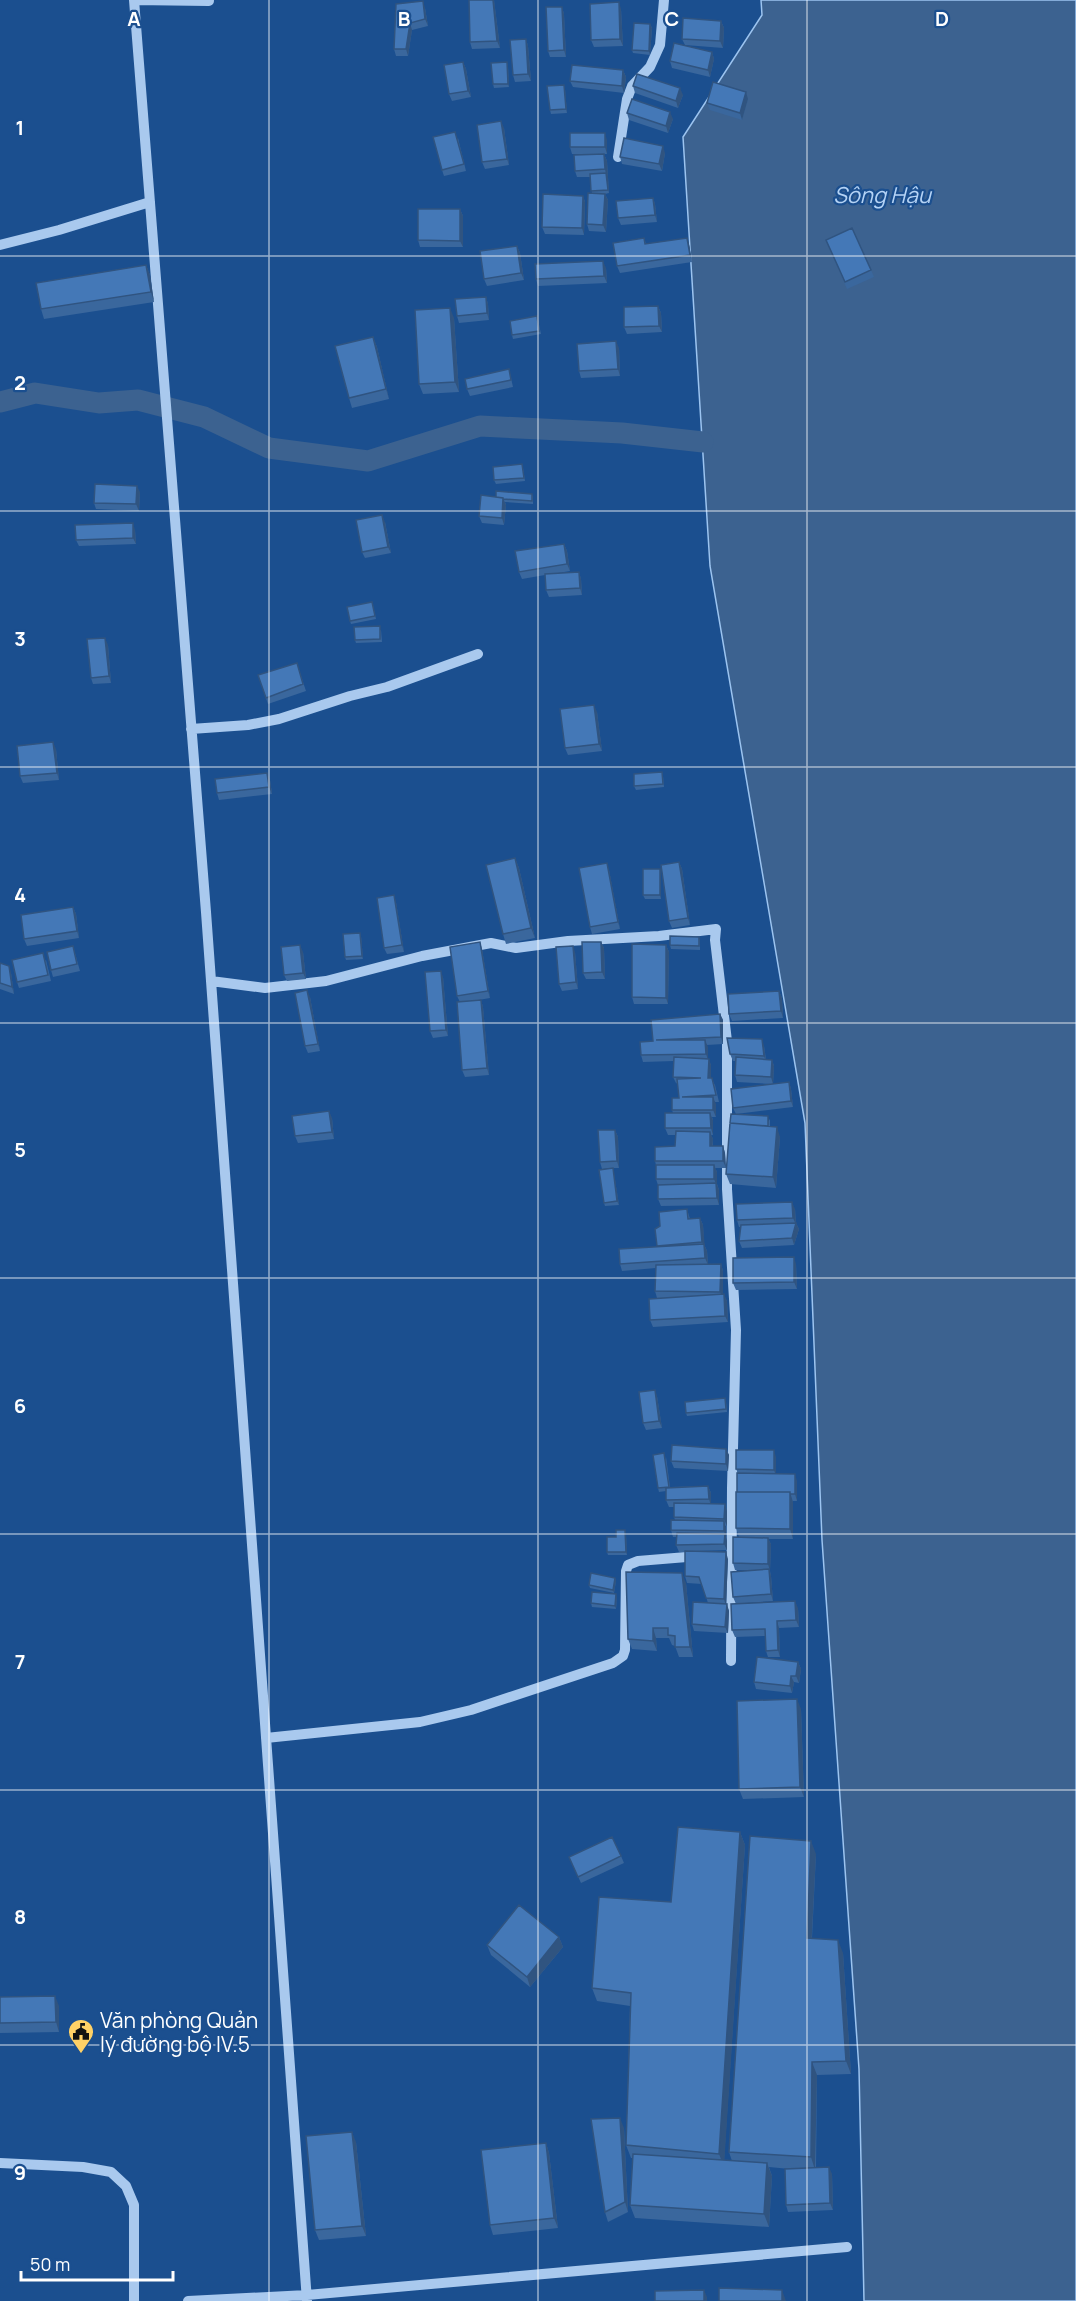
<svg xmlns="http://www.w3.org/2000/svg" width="1076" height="2301" font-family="Manrope,sans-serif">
<rect width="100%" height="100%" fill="#1b4f8f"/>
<path fill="#3c6290" stroke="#9cc4f0" stroke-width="1.5" d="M 761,0 L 1076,0 L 1076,2301 L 864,2301 L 859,2069 L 822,1540 L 805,1123 L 710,566 L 683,137 L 762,15 Z"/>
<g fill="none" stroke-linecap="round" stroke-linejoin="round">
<path stroke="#3c6290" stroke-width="21" d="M 0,402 L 35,393 L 99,403 L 138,400 L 204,417 L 269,448 L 368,461 L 480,426 L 622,433 L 703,442"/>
<path stroke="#a9c9ee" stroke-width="10" d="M 134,0 L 206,912 L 307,2301
M 134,0 L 209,1
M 618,157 L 627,99 L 632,86 L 650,67 L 660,45 L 664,0
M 0,245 L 59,230 L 150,202
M 191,729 L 248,725 L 279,719 L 350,696 L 387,687 L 478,654
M 211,981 L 265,988 L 326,981 L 422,956 L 491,943 L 516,948 L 568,941 L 659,936 L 716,929 L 715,940 L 727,1041 L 727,1189 L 736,1330 L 732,1488 L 731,1661
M 266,1738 L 420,1722 L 471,1710 L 613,1663 L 623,1656 L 625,1650 L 626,1571 L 628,1565 L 638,1561 L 699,1556
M 0,2163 L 83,2167 L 111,2172 L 126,2186 L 134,2205 L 134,2301
M 188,2301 L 307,2295 L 847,2247"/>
</g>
<path fill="#3a679d" d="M 494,0 L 500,48 L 472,49 L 470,42 Z
M 396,4 L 425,8 L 428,26 L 412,30 L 408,56 L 396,56 L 394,49 Z
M 562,7 L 564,14 L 566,57 L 550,57 L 548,51 Z
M 621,9 L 623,46 L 594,47 L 591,40 Z
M 721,21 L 724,28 L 723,48 L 685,45 L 682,39 Z
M 650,24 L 652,28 L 650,55 L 633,53 L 632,50 Z
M 526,39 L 528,46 L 531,81 L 515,82 L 513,75 Z
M 712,52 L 714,59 L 710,77 L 672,68 L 670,61 Z
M 463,62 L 466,69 L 471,97 L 452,101 L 449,94 Z
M 507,62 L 508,66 L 509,87 L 494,88 L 493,84 Z
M 623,70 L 626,77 L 624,93 L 573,87 L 570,81 Z
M 633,86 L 683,95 L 678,108 L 635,93 Z
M 565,89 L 567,113 L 551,114 L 550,110 Z
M 748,99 L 742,120 L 710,110 L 707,103 Z
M 627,113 L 673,119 L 668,133 L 629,120 Z
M 504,128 L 509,165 L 485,169 L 482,162 Z
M 458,138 L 466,171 L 444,176 L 442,170 Z
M 607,140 L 607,154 L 572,154 L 570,147 Z
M 665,153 L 662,171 L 622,164 L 620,157 Z
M 604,154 L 607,161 L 609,193 L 605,194 L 608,200 L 606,232 L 589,231 L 587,224 L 592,193 L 590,177 L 577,177 L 575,171 Z
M 583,196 L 585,202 L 584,235 L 545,234 L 542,227 Z
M 653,198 L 655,204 L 657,222 L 621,225 L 618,218 Z
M 460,209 L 463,216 L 463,247 L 420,247 L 418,240 Z
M 644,238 L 646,244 L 689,244 L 692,262 L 620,273 L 617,266 Z
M 826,240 L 871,270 L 874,277 L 847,289 Z
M 517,246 L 520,253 L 524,280 L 487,286 L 484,279 Z
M 146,265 L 150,275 L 154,302 L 44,319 L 41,309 Z
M 606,268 L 607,283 L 538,286 L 536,279 Z
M 486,297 L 488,304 L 489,320 L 459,323 L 457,316 Z
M 658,306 L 661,313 L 662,332 L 627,334 L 624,327 Z
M 454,318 L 459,392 L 423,394 L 419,384 Z
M 538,320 L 541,334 L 513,339 L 512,335 Z
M 373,337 L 377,347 L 389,399 L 352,408 L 349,398 Z
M 619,348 L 620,376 L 581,378 L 579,371 Z
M 509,369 L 513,387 L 470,396 L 467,389 Z
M 523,468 L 525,481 L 496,484 L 494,480 Z
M 140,492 L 139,511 L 96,509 L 94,503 Z
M 532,494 L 533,497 L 533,504 L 505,502 L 506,505 L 504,525 L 482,523 L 479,516 L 496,497 Z
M 385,522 L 391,553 L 365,558 L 362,552 Z
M 135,530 L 136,544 L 79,546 L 76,540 Z
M 564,544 L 567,551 L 570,571 L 558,573 L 579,572 L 581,579 L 582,595 L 549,597 L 546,590 L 545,575 L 522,579 L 519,572 Z
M 373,606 L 376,619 L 351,624 L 350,621 Z
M 381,630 L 382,642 L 356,643 L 355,640 Z
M 108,645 L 111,683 L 93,684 L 91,678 Z
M 299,670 L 306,691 L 268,704 L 258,675 Z
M 597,712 L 602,751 L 568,755 L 565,748 Z
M 56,749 L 59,780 L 23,783 L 20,776 Z
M 662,772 L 663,776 L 664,787 L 636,790 L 634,786 Z
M 270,780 L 272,794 L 219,800 L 217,793 Z
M 515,858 L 519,868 L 535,938 L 506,944 L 503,934 Z
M 679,862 L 682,869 L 690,925 L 672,928 L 669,921 Z
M 660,869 L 661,873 L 661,899 L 645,899 L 643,895 Z
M 609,870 L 620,929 L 592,934 L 590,927 Z
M 396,902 L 404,952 L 387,954 L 384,948 Z
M 73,907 L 76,914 L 79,938 L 27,946 L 24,939 Z
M 361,936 L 363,959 L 346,960 L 345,957 Z
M 699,937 L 700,940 L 700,950 L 671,949 L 670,945 Z
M 601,942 L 604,948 L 605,979 L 586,979 L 583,973 Z
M 666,945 L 669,952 L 668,1004 L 634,1004 L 632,997 Z
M 73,946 L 80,971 L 53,977 L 51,970 Z
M 482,949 L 490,998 L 467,1002 L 481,1000 L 483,1007 L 489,1075 L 465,1077 L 462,1070 L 460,1002 L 457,996 Z
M 303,952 L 306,979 L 287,981 L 284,975 Z
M 575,952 L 578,989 L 562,991 L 559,984 Z
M 46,960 L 51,981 L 19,988 L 17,982 Z
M 0,963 L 11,973 L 14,994 L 0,989 Z
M 443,977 L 448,1036 L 433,1038 L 430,1031 Z
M 779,991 L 782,998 L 783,1018 L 732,1021 L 729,1014 Z
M 310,997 L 320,1051 L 308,1053 L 305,1046 Z
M 720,1014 L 723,1020 L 723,1044 L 707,1045 L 708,1059 L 711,1065 L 711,1078 L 715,1085 L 719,1102 L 715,1102 L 716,1117 L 712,1117 L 713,1120 L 713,1135 L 711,1135 L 713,1139 L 713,1146 L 723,1146 L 725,1153 L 726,1168 L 715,1168 L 717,1172 L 717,1184 L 719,1190 L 719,1205 L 661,1206 L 658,1199 L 658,1185 L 656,1179 L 656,1165 L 655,1161 L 675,1146 L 675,1135 L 668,1135 L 665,1128 L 673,1113 L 672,1110 L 679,1098 L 678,1084 L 676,1083 L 673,1077 L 674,1061 L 643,1062 L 641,1055 L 653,1041 Z
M 764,1046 L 766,1059 L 772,1060 L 774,1066 L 773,1084 L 789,1082 L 791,1089 L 793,1107 L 736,1114 L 733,1108 L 771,1084 L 737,1082 L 735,1075 L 735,1061 L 733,1061 L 730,1054 Z
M 332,1118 L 334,1139 L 298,1143 L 295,1136 Z
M 770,1119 L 770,1126 L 780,1137 L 776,1188 L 730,1184 L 726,1174 Z
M 615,1130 L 618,1137 L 619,1168 L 613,1168 L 619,1205 L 605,1206 L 604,1203 L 612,1168 L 602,1169 L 600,1162 Z
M 687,1209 L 690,1219 L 700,1218 L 703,1225 L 704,1244 L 707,1251 L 708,1264 L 721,1264 L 723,1271 L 723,1295 L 727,1301 L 728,1322 L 653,1327 L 650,1320 L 657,1298 L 655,1291 L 656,1268 L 622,1271 L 620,1264 L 657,1247 L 657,1246 Z
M 795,1209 L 796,1223 L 799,1229 L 794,1245 L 742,1248 L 739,1241 L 741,1227 L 739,1227 L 737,1220 Z
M 796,1264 L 797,1289 L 736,1290 L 733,1283 Z
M 657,1396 L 662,1428 L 646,1430 L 643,1423 Z
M 726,1402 L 727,1412 L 687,1416 L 686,1413 Z
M 726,1449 L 729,1455 L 728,1471 L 674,1468 L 671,1461 Z
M 666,1457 L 670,1487 L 708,1486 L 711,1493 L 711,1504 L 725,1504 L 727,1511 L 727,1526 L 725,1526 L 727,1541 L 727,1550 L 697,1551 L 728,1559 L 726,1604 L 729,1611 L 728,1633 L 694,1631 L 692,1624 L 708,1603 L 702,1584 L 687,1583 L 685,1576 L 685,1552 L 679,1552 L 676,1545 L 677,1537 L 673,1537 L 671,1530 L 675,1520 L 674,1517 L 674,1507 L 669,1507 L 666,1500 L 666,1491 L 659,1492 L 658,1488 Z
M 776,1457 L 776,1474 L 797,1481 L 797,1501 L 793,1501 L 793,1539 L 768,1539 L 771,1544 L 770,1571 L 771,1576 L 773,1601 L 745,1603 L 798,1608 L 799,1627 L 779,1628 L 780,1657 L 768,1657 L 766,1651 L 765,1636 L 735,1637 L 732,1630 L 736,1604 L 733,1597 L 748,1570 L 735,1570 L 733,1563 L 739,1537 L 736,1528 L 738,1473 L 736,1469 Z
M 625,1530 L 626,1534 L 627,1555 L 608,1555 L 607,1552 Z
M 615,1578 L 616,1581 L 614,1593 L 590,1588 L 589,1585 Z
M 686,1583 L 693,1657 L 679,1657 L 675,1646 L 672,1645 L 669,1638 L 656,1638 L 657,1651 L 632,1649 L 628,1639 Z
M 617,1597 L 616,1609 L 592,1607 L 591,1603 Z
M 798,1662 L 801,1669 L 799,1683 L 794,1682 L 792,1693 L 756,1689 L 754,1682 Z
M 801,1709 L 804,1797 L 743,1799 L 739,1789 Z
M 740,1832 L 745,1845 L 724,2160 L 732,2161 L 729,2152 L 816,1854 L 812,1938 L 843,1953 L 851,2074 L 817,2075 L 816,2168 L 832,2174 L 833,2210 L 788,2212 L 786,2205 L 790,2169 L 769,2167 L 772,2176 L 769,2227 L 635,2218 L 630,2205 L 633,2158 L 631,2158 L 626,2145 L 630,2006 L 597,2001 L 592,1988 Z
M 621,1856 L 624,1863 L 581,1883 L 569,1857 Z
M 559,1937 L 563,1947 L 530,1987 L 491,1955 L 487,1945 Z
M 0,1997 L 59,2006 L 59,2032 L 0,2033 Z
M 624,2128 L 628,2212 L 608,2222 L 605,2212 Z
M 356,2142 L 366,2236 L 319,2240 L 315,2230 Z
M 546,2143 L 549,2153 L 558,2228 L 493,2235 L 490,2225 Z"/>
<path fill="#305480" d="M 493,0 L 494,0 L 500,48 L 497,41 Z
M 423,1 L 425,8 L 428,26 L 425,19 Z
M 619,2 L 621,9 L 623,46 L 620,39 Z
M 562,7 L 564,14 L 566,57 L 564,50 Z
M 721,21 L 724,28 L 723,48 L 720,41 Z
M 410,23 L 412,30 L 408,56 L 406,49 Z
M 650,24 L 652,28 L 650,55 L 649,51 Z
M 526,39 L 528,46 L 531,81 L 528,74 Z
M 712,52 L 714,59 L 710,77 L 708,70 Z
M 463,62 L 466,69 L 471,97 L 468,91 Z
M 507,62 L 508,66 L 509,87 L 508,84 Z
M 623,70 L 626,77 L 624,93 L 622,86 Z
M 564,85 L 565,89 L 567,113 L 566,109 Z
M 680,88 L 683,95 L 678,108 L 676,101 Z
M 746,92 L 748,99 L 742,120 L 740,113 Z
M 670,112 L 673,119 L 668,133 L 666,126 Z
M 501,121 L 504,128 L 509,165 L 507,159 Z
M 605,133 L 607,140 L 607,154 L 605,147 Z
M 663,146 L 665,153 L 662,171 L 659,164 Z
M 604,154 L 607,161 L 609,193 L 605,169 Z
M 605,194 L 608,200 L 606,232 L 603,225 Z
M 583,196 L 585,202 L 584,235 L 582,228 Z
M 653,198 L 655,204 L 657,222 L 655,215 Z
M 460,209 L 463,216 L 463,247 L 460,241 Z
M 687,238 L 689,244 L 692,262 L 690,255 Z
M 517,246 L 520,253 L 524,280 L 521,273 Z
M 603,261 L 606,268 L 607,283 L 604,276 Z
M 146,265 L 150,275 L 154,302 L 151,292 Z
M 486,297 L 488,304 L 489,320 L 487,313 Z
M 658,306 L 661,313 L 662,332 L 659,326 Z
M 450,308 L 454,318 L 459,392 L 455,382 Z
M 373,337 L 377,347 L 389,399 L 386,389 Z
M 616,341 L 619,348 L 620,376 L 618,369 Z
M 137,486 L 140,492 L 139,511 L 136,504 Z
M 503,498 L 506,505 L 504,525 L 502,518 Z
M 382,515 L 385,522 L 391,553 L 388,547 Z
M 133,523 L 135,530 L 136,544 L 133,538 Z
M 564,544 L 567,551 L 570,571 L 567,564 Z
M 579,572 L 581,579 L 582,595 L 580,588 Z
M 105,638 L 108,645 L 111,683 L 109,676 Z
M 594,705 L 597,712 L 602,751 L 599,744 Z
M 53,742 L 56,749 L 59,780 L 57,773 Z
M 267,773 L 270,780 L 272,794 L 269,787 Z
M 515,858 L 519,868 L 535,938 L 531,928 Z
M 679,862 L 682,869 L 690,925 L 688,918 Z
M 607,863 L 609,870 L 620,929 L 618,922 Z
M 660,869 L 661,873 L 661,899 L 660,895 Z
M 394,895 L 396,902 L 404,952 L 402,945 Z
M 73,907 L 76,914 L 79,938 L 77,931 Z
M 360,933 L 361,936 L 363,959 L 362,956 Z
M 480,942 L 482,949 L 490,998 L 488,991 Z
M 601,942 L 604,948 L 605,979 L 602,972 Z
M 300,945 L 303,952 L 306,979 L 303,973 Z
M 666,945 L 669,952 L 668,1004 L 666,998 Z
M 573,946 L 575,952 L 578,989 L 576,982 Z
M 9,966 L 11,973 L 14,994 L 12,987 Z
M 441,971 L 443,977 L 448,1036 L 446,1030 Z
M 307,990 L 310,997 L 320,1051 L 318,1044 Z
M 779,991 L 782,998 L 783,1018 L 781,1011 Z
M 481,1000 L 483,1007 L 489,1075 L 487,1068 Z
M 720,1014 L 723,1020 L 723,1044 L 721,1037 Z
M 762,1039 L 764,1046 L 766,1062 L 764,1056 Z
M 705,1040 L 708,1047 L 708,1060 L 706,1054 Z
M 709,1059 L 711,1065 L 711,1085 L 708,1078 Z
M 772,1060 L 774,1066 L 773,1084 L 771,1077 Z
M 789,1082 L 791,1089 L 793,1107 L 791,1101 Z
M 713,1097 L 716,1104 L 716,1117 L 713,1110 Z
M 329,1111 L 332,1118 L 334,1139 L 332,1132 Z
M 710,1113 L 713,1120 L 713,1135 L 711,1128 Z
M 777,1127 L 780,1137 L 776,1188 L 773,1177 Z
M 615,1130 L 618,1137 L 619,1168 L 617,1161 Z
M 710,1132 L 713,1139 L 712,1153 L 710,1146 Z
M 723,1146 L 725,1153 L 726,1168 L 723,1161 Z
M 714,1165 L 717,1172 L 717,1184 L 719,1190 L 719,1205 L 717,1198 L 716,1184 L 714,1179 Z
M 613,1168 L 614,1172 L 619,1205 L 617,1201 Z
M 792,1202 L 795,1209 L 796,1225 L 796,1223 L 799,1229 L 794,1245 L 792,1238 L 796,1225 L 793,1218 Z
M 700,1218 L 703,1225 L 705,1249 L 702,1242 Z
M 704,1244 L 707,1251 L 708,1265 L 705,1258 Z
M 794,1257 L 796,1264 L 797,1289 L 794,1282 Z
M 721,1264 L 723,1271 L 723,1299 L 720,1292 Z
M 724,1294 L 727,1301 L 728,1322 L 725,1316 Z
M 655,1390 L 657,1396 L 662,1428 L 659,1421 Z
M 726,1449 L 729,1455 L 728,1471 L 726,1464 Z
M 774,1450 L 776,1457 L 776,1476 L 774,1470 Z
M 795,1474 L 797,1481 L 797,1501 L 795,1494 Z
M 708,1486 L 711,1493 L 711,1506 L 709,1499 Z
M 790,1492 L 793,1502 L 793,1539 L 790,1529 Z
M 725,1504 L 727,1511 L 727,1526 L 724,1519 Z
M 724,1521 L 726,1528 L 726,1538 L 724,1531 Z
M 625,1530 L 626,1534 L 627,1555 L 626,1552 Z
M 725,1534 L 727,1541 L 727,1550 L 724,1544 Z
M 768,1538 L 771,1544 L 770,1571 L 768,1564 Z
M 726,1552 L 728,1559 L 726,1606 L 724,1599 Z
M 769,1569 L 771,1576 L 773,1601 L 771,1594 Z
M 682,1573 L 686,1583 L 693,1657 L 690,1647 Z
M 615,1578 L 616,1581 L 614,1593 L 613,1590 Z
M 616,1594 L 617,1597 L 616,1609 L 615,1606 Z
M 795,1601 L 798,1608 L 799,1627 L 796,1620 Z
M 727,1604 L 729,1611 L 728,1633 L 725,1627 Z
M 777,1621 L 779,1628 L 780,1657 L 778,1650 Z
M 653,1628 L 656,1638 L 657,1651 L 653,1641 Z
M 798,1662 L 801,1669 L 799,1683 L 796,1676 Z
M 791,1676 L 794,1682 L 792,1693 L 790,1686 Z
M 797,1699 L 801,1709 L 804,1797 L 800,1787 Z
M 740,1832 L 745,1845 L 724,2167 L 719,2154 Z
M 811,1841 L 816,1854 L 811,1951 L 807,1938 Z
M 559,1937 L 563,1947 L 530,1987 L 527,1977 Z
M 838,1940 L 843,1953 L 851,2074 L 846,2061 Z
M 55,1996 L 59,2006 L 59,2032 L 56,2022 Z
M 812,2062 L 817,2075 L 815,2170 L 811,2157 Z
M 620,2118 L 624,2128 L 628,2212 L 625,2202 Z
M 352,2132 L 356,2142 L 366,2236 L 362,2226 Z
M 546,2143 L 549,2153 L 558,2228 L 554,2218 Z
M 767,2163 L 772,2176 L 769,2227 L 764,2214 Z
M 829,2167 L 832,2174 L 833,2210 L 830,2203 Z
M 704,2290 L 707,2297 L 707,2301 L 704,2301 Z
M 782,2290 L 786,2301 L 782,2301 Z"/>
<path fill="#4478b7" stroke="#305480" stroke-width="1.5" d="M 469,0 L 493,0 L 497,41 L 470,42 Z
M 423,1 L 425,19 L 410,23 L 406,49 L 394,49 L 396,4 Z
M 619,2 L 620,39 L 591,40 L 590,4 Z
M 546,7 L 562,7 L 564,50 L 548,51 Z
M 683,18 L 721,21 L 720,41 L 682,39 Z
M 634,23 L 650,24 L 649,51 L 632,50 Z
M 526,39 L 528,74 L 513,75 L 510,40 Z
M 674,43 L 712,52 L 708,70 L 670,61 Z
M 463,62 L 468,91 L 449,94 L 444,65 Z
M 507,62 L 508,84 L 493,84 L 491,63 Z
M 572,65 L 623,70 L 622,86 L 570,81 Z
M 637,74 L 680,88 L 676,101 L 633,86 Z
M 713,82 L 746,92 L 740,113 L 707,103 Z
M 564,85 L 566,109 L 550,110 L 547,86 Z
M 632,99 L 670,112 L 666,126 L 627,113 Z
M 501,121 L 507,159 L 482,162 L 477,125 Z
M 455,132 L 464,164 L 442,170 L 433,137 Z
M 570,133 L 605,133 L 605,147 L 570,147 Z
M 624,138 L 663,146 L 659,164 L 620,157 Z
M 604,154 L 605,169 L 575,171 L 574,155 Z
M 606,173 L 608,190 L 591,191 L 590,174 Z
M 588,193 L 605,194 L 603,225 L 587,224 Z
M 543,194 L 583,196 L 582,228 L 542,227 Z
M 653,198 L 655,215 L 618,218 L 616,201 Z
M 418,209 L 460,209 L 460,241 L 418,240 Z
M 852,228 L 871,270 L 845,282 L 826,240 Z
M 644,238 L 645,244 L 687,238 L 690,255 L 617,266 L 613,243 Z
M 517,246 L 521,273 L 484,279 L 480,251 Z
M 603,261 L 604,276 L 536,279 L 535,264 Z
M 146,265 L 151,292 L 41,309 L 36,283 Z
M 486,297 L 487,313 L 457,316 L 455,299 Z
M 658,306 L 659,326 L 624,327 L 624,307 Z
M 450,308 L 455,382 L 419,384 L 415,310 Z
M 537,316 L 539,331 L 512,335 L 510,321 Z
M 373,337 L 386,389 L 349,398 L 335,346 Z
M 616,341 L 618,369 L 579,371 L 577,344 Z
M 509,369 L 511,380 L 467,389 L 465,379 Z
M 522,464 L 524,478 L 494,480 L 493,467 Z
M 95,484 L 137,486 L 136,504 L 94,503 Z
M 496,491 L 532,494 L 532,501 L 503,499 L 503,498 L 496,497 Z
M 481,495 L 503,498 L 502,518 L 479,516 Z
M 382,515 L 388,547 L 362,552 L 356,520 Z
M 133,523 L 133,538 L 76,540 L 75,525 Z
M 564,544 L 567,564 L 519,572 L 515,551 Z
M 579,572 L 580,588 L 546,590 L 545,574 Z
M 372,602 L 375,616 L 350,621 L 347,607 Z
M 380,626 L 380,639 L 355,640 L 354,627 Z
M 105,638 L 109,676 L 91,678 L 87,639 Z
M 297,663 L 303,684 L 266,698 L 258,675 Z
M 594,705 L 599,744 L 565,748 L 560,709 Z
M 53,742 L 57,773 L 20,776 L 17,746 Z
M 662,772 L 663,784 L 634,786 L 634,774 Z
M 267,773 L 269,787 L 217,793 L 215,779 Z
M 515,858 L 531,928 L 503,934 L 486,865 Z
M 679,862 L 688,918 L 669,921 L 661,865 Z
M 607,863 L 618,922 L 590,927 L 579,868 Z
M 643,869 L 660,869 L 660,895 L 643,895 Z
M 394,895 L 402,945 L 384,948 L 377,898 Z
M 73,907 L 77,931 L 24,939 L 21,915 Z
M 360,933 L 362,956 L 345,957 L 343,934 Z
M 670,936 L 699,937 L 699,946 L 670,945 Z
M 480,942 L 488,991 L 457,996 L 450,947 Z
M 582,942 L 601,942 L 602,972 L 583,973 Z
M 632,944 L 666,945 L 666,998 L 632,997 Z
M 300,945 L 303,973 L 284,975 L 281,947 Z
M 73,946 L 77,964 L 51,970 L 47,952 Z
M 573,946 L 576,982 L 559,984 L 556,947 Z
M 43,953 L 48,975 L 17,982 L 12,960 Z
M 0,963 L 9,966 L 12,987 L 0,983 Z
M 441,971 L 446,1030 L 430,1031 L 425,972 Z
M 307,990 L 318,1044 L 305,1046 L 295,993 Z
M 779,991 L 781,1011 L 729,1014 L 728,994 Z
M 481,1000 L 487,1068 L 462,1070 L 457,1002 Z
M 720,1014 L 721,1037 L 656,1040 L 705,1040 L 706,1054 L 641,1055 L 640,1042 L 653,1041 L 651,1020 Z
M 727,1038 L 762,1039 L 764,1056 L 730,1054 Z
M 674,1057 L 709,1059 L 708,1078 L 712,1078 L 716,1095 L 682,1097 L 713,1097 L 713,1110 L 672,1110 L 672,1098 L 679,1098 L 677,1079 L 701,1078 L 673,1077 Z
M 736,1057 L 772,1060 L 771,1077 L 735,1075 Z
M 789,1082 L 791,1101 L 733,1108 L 731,1089 Z
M 329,1111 L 332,1132 L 295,1136 L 292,1116 Z
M 665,1113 L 710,1113 L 711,1128 L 665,1128 Z
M 731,1114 L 768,1116 L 768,1126 L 730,1123 Z
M 730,1123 L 777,1127 L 773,1177 L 726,1174 Z
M 598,1130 L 615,1130 L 617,1161 L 600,1162 Z
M 676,1131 L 710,1132 L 710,1146 L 723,1146 L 723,1161 L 655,1161 L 655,1147 L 675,1146 Z
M 656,1165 L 714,1165 L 714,1179 L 656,1179 Z
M 613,1168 L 617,1201 L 604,1203 L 599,1170 Z
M 716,1183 L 717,1198 L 658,1199 L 658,1185 Z
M 792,1202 L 793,1218 L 737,1220 L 736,1204 Z
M 687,1209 L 688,1219 L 700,1218 L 702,1242 L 657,1246 L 655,1229 L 660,1226 L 659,1212 Z
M 796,1223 L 792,1238 L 739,1241 L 741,1225 Z
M 704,1244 L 705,1258 L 620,1264 L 619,1249 Z
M 794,1257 L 794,1282 L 733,1283 L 733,1258 Z
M 721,1264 L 720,1292 L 655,1291 L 656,1265 Z
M 724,1294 L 725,1316 L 650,1320 L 649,1299 Z
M 655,1390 L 659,1421 L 643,1423 L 639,1392 Z
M 725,1398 L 726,1409 L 686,1413 L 685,1402 Z
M 672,1445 L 726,1449 L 726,1464 L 671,1461 Z
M 736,1450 L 774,1450 L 774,1470 L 736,1469 Z
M 664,1453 L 669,1487 L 658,1488 L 653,1455 Z
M 737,1473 L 795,1474 L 795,1494 L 790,1494 L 790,1492 L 737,1492 Z
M 708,1486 L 709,1499 L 666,1500 L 666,1488 Z
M 736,1492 L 790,1492 L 790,1529 L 736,1528 Z
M 674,1503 L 725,1504 L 724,1519 L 674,1517 Z
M 671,1520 L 724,1521 L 724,1531 L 671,1530 Z
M 616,1530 L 625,1530 L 626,1552 L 607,1552 L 607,1537 L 616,1537 Z
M 677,1533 L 725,1534 L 724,1544 L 676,1545 Z
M 733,1537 L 768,1538 L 768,1564 L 733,1563 Z
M 685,1551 L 726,1552 L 724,1599 L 706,1598 L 699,1577 L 685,1576 Z
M 769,1569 L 771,1594 L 733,1597 L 731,1572 Z
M 626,1572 L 682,1573 L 690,1647 L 675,1647 L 675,1636 L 668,1635 L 668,1628 L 653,1628 L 653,1641 L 628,1639 Z
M 591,1573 L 615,1578 L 613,1590 L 589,1585 Z
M 592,1592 L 616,1594 L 615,1606 L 591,1603 Z
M 795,1601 L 796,1620 L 777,1621 L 778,1650 L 766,1651 L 765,1629 L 732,1630 L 731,1604 Z
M 693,1602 L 727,1604 L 725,1627 L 692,1624 Z
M 757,1657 L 798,1662 L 796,1676 L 791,1676 L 790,1686 L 754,1682 Z
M 797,1699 L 800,1787 L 739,1789 L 737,1701 Z
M 678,1827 L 740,1832 L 719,2154 L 626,2145 L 631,1993 L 592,1988 L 599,1897 L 671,1902 Z
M 750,1836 L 811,1841 L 807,1938 L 838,1940 L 846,2061 L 812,2062 L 811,2157 L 729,2152 Z
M 612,1837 L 621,1856 L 578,1877 L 569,1857 Z
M 519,1905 L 559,1937 L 527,1977 L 487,1945 Z
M 55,1996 L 56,2022 L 0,2023 L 0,1997 Z
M 620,2118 L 625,2202 L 605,2212 L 591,2119 Z
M 352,2132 L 362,2226 L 315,2230 L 306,2136 Z
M 546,2143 L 554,2218 L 490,2225 L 481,2150 Z
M 633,2154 L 767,2163 L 764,2214 L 630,2205 Z
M 829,2167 L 830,2203 L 786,2205 L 785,2169 Z
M 719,2288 L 782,2290 L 782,2301 L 719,2301 Z
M 704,2290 L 704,2301 L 655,2301 L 655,2291 Z"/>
<path fill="none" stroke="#fff" stroke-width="1.5" stroke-opacity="0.55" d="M 269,0 L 269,2301M 538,0 L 538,2301M 807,0 L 807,2301M 0,256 L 1076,256M 0,511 L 1076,511M 0,767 L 1076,767M 0,1023 L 1076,1023M 0,1278 L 1076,1278M 0,1534 L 1076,1534M 0,1790 L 1076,1790M 0,2045 L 1076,2045"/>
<defs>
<symbol id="civic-pin" viewBox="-11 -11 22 30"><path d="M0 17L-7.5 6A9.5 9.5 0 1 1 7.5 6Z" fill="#ffd166" stroke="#1b4f8f"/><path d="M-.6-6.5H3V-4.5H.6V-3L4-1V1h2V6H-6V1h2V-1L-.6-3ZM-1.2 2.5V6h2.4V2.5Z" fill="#111"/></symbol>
</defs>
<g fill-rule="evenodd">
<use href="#civic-pin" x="66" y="2017" width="30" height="40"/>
</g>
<g text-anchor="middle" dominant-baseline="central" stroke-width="4.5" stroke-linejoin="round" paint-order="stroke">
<g font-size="21" fill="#fff" stroke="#1b4f8f" text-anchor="start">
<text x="100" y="2020">Văn phòng Quản<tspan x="100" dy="24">lý đường bộ IV.5</tspan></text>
</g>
<g font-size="22" font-style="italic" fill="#b5d3f5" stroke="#1b4f8f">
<text x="882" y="195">Sông Hậu</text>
</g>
</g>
<g font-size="20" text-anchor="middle" font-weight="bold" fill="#fff" stroke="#1b4f8f" stroke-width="4.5" stroke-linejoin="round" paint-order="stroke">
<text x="134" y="26">A</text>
<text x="404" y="26">B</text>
<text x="672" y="26">C</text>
<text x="942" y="26">D</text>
<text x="20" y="135">1</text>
<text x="20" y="390">2</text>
<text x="20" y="646">3</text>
<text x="20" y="902">4</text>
<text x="20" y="1157">5</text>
<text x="20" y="1413">6</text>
<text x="20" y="1669">7</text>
<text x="20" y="1924">8</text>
<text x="20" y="2180">9</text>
</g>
<path d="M21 2271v9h152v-9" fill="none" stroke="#ffffff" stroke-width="3"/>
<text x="30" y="2271" font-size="18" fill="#ffffff" stroke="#1b4f8f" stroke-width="4.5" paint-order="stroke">50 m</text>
</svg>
